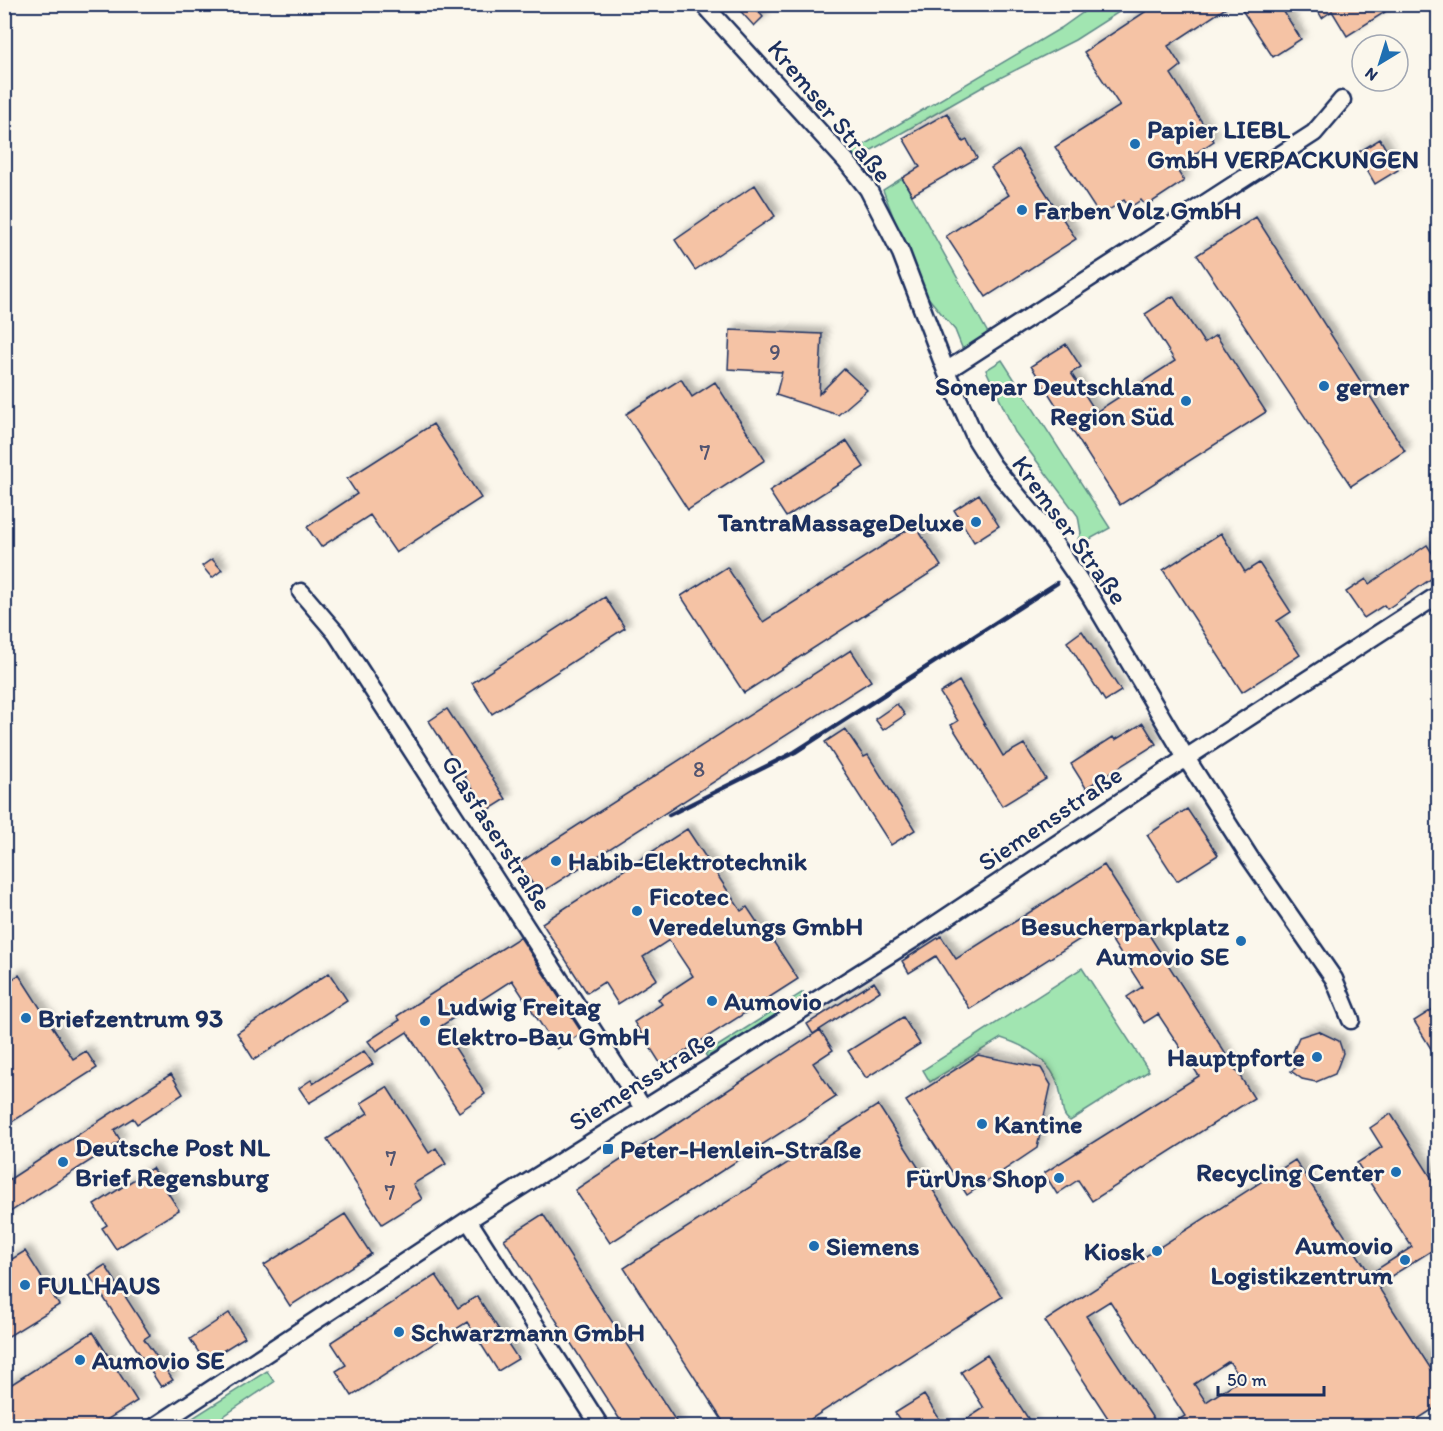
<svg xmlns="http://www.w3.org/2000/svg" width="1443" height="1431" font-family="Itim,sans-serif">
<defs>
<filter id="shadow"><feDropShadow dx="5.5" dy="-5.5" stdDeviation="3" flood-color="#0004"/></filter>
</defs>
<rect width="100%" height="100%" fill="#fbf7ec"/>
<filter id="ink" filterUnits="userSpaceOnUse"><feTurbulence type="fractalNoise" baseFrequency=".0167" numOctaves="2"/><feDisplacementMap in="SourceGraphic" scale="12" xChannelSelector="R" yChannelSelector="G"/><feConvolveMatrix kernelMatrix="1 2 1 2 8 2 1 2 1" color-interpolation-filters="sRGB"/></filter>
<g filter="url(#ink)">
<path fill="#a1e5b1" stroke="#5e8a88" stroke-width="1.5" d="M 1095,4 L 1130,5 L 1075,40 L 986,85 L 856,159 L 850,153 L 1061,28 Z
M 902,178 L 989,335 L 963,350 L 955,330 L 921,289 L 883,190 Z
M 1002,360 L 1110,528 L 1081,544 L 1078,539 L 1081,533 L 1078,516 L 1015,432 L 986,370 Z
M 1082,968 L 1149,1071 L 1070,1121 C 1061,1115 1063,1106 1061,1096 C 1056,1063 1030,1047 1001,1038 L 930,1082 L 923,1070 Z
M 803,992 L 803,999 L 707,1057 L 705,1054 Z
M 267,1371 L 274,1382 L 209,1426 L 180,1426 Z"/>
<path fill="#f5c3a5" stroke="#1b2f5e" stroke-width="1.5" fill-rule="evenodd" filter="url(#shadow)" d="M 734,4 L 752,4 L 763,17 L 754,26 Z
M 1157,4 L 1232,4 L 1168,46 L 1181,66 L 1171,74 L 1214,141 L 1175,167 L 1184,181 L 1146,206 L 1141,200 L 1129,208 L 1124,200 L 1100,216 L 1055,147 L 1120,106 L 1084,52 Z
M 1238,4 L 1279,4 L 1301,39 L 1273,57 Z
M 1314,4 L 1380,4 L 1385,12 L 1347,36 L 1332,11 L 1322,18 Z
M 947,113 L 963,142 L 967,140 L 977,158 L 912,195 L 902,178 L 920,167 L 903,138 Z
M 1380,139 L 1398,170 L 1375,184 L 1357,153 Z
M 1018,150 L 1076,239 L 986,297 L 946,236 L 1009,195 L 991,168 Z
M 755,185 L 775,216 L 695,270 L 675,240 Z
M 1256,217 L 1405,451 L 1351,486 L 1197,255 Z
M 1173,296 L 1204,343 L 1216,335 L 1266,412 L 1120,505 L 1031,366 L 1066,344 L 1081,367 L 1071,373 L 1096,412 L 1175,361 L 1145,314 Z
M 730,330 L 822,334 L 819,394 L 844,369 L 867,390 L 838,415 L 776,395 L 782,372 L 728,369 Z
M 681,379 L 692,397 L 715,382 L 765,460 L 688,510 L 626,414 Z
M 433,424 L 481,498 L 396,553 L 370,515 L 321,547 L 307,527 L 357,494 L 347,479 Z
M 847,441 L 864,467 L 786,517 L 769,491 Z
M 979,494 L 999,526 L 974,542 L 954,510 Z
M 915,525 L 941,566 L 744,693 L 681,596 L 727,567 L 763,622 Z
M 1221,533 L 1245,572 L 1259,563 L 1291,612 L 1277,621 L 1300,655 L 1242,692 L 1163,570 Z
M 1427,545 L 1438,562 L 1438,574 L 1387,609 L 1384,605 L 1364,618 L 1346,592 L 1366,579 L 1369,584 Z
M 212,559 L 222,570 L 212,578 L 202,566 Z
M 605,597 L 625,628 L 492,714 L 472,683 Z
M 1082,631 L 1121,691 L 1105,701 L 1067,642 Z
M 851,650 L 871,681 L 539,894 L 519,863 Z
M 959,681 L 1003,756 L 1024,744 L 1046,779 L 1002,806 L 951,725 L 958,721 L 940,693 Z
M 897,704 L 905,715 L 883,730 L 875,719 Z
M 447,709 L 506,799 L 487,811 L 429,721 Z
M 1143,723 L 1156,744 L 1086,788 L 1071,764 L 1113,737 L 1115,740 Z
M 845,729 L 864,757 L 868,755 L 915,830 L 891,845 L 825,742 Z
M 1187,809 L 1218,855 L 1177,881 L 1147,835 Z
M 687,829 L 741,911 L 747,907 L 767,937 L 769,935 L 798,979 L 662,1066 L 634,1022 L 662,1004 L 658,999 L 693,976 L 669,940 L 643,957 L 657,979 L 618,1004 L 604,982 L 587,993 L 542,923 Z
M 1104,865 L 1254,1098 L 1092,1201 L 1078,1180 L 1057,1194 L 1044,1173 L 1199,1076 L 1158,1014 L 1144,1023 L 1127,997 L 1142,987 L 1102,925 L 970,1009 L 936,956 L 909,973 L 902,961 L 941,936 L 956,959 Z
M 520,937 L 582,1033 L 557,1049 L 512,980 L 441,1026 L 485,1094 L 459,1112 L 407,1032 L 376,1052 L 368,1041 L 400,1020 L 397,1016 Z
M 329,973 L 347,1000 L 254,1060 L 237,1033 Z
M 19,975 L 73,1059 L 86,1051 L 97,1068 L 4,1127 L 4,984 Z
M 874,982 L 880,991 L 813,1034 L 807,1024 Z
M 1438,1006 L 1438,1060 L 1414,1021 Z
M 903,1017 L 920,1044 L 866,1078 L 848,1051 Z
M 820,1030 L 833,1050 L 813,1063 L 836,1097 L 610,1243 L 575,1190 Z
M 1318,1031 L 1339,1041 L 1343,1053 L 1335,1074 L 1316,1082 L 1302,1079 L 1291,1071 L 1296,1068 L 1292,1054 L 1299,1037 Z
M 364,1051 L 373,1064 L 309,1103 L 299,1088 L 311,1080 L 313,1084 Z
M 978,1055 L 1041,1068 L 1051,1085 L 1037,1148 L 967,1195 L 906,1101 Z
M 171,1074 L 183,1094 L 137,1124 L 133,1118 L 114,1130 L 121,1141 L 4,1216 L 4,1183 Z
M 387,1087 L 429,1153 L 436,1148 L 446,1164 L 413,1184 L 422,1199 L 382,1224 L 327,1139 L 368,1113 L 361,1103 Z
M 878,1105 L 1002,1297 L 800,1426 L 726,1426 L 624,1268 Z
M 1391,1114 L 1438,1188 L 1438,1263 L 1431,1251 L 1377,1285 L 1438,1380 L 1438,1406 L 1407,1426 L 1219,1426 L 1215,1421 L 1208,1426 L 1168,1426 L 1185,1416 L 1110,1301 L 1086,1316 L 1158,1426 L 1113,1426 L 1045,1321 L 1295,1160 L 1370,1274 L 1412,1247 L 1357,1163 L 1382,1147 L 1370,1128 ZM 1229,1361 L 1241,1379 L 1206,1402 L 1194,1384 Z
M 152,1168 L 179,1210 L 116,1249 L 102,1228 L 107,1225 L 94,1205 Z
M 345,1214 L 371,1254 L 290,1306 L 264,1265 Z
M 543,1214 L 679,1426 L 624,1426 L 504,1239 Z
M 25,1251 L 59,1305 L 4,1339 L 4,1264 Z
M 105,1265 L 150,1335 L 144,1339 L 173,1380 L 161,1387 L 89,1275 Z
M 436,1275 L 458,1308 L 477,1296 L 518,1359 L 498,1371 L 467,1322 L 352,1396 L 336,1371 L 346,1365 L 331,1342 Z
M 229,1313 L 245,1337 L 205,1362 L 190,1339 Z
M 93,1332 L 137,1401 L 97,1426 L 4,1426 L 4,1389 Z
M 987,1355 L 1033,1426 L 956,1426 L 984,1408 L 961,1372 Z
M 924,1395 L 944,1426 L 904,1426 L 895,1413 Z"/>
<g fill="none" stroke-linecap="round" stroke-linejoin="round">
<defs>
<path id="minor" d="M 703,4 L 846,161 L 868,189 L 901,253 L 946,371 L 976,439 L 993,466 L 1041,524 L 1089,594 L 1186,758 L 1250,858 L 1334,979 L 1351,1020
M 946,371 L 1314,133 L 1342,100
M 301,592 L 336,633 L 643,1108
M 468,1220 L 600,1426
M 156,1426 L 468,1220 L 917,937 L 1186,758 L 1438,595"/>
</defs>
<use href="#minor" stroke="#1b2f5e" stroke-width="21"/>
<use href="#minor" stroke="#fbf7ec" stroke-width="16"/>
<path stroke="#1b2f5e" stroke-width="4.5" d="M 669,815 L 795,752 L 1057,583"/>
</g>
</g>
<g fill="#1f6fb2" stroke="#fbf7ec" stroke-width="2">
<circle cx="1135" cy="144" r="6"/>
<circle cx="1022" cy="210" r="6"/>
<circle cx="1324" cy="386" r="6"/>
<circle cx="1186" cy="401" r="6"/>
<circle cx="976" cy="522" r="6"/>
<circle cx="556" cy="861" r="6"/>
<circle cx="637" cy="911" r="6"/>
<circle cx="1241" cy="941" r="6"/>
<circle cx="712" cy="1001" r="6"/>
<circle cx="26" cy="1018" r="6"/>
<circle cx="425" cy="1021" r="6"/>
<circle cx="1317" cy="1057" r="6"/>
<circle cx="982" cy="1124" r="6"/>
<rect x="602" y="1143" width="12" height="12" rx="3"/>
<circle cx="63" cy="1162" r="6"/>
<circle cx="1396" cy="1172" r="6"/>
<circle cx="1059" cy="1178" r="6"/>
<circle cx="814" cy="1246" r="6"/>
<circle cx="1157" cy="1251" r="6"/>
<circle cx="1405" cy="1260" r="6"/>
<circle cx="25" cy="1285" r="6"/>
<circle cx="399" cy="1332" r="6"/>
<circle cx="80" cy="1360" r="6"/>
</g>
<g text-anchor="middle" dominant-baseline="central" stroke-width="5" stroke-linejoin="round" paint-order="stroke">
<g font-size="22" fill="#525470">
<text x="775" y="352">9</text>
<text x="705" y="452">7</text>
<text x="699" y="769">8</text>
<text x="391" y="1158">7</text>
<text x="390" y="1192">7</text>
</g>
<g font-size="26" fill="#1b2f5e" stroke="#fbf7ec">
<text transform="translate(830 111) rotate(50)">Kremser Straße</text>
<text transform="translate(1070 530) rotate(54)">Kremser Straße</text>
<text transform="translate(1050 818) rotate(-34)">Siemensstraße</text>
<text transform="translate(497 833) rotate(57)">Glasfaserstraße</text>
<text transform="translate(642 1080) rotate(-32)">Siemensstraße</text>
</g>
<g font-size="26" font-weight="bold" fill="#1b2f5e" stroke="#fbf7ec" text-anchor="start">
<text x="1147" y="129">Papier LIEBL<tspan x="1147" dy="30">GmbH VERPACKUNGEN</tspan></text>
<text x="1034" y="210">Farben Volz GmbH</text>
<text x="1174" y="386" text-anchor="end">Sonepar Deutschland<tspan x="1174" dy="30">Region Süd</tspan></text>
<text x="1336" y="386">gerner</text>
<text x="964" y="522" text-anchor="end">TantraMassageDeluxe</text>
<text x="568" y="861">Habib-Elektrotechnik</text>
<text x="649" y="896">Ficotec<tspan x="649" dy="30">Veredelungs GmbH</tspan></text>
<text x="1229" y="926" text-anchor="end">Besucherparkplatz<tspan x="1229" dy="30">Aumovio SE</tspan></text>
<text x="724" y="1001">Aumovio</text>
<text x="437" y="1006">Ludwig Freitag<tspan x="437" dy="30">Elektro-Bau GmbH</tspan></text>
<text x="38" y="1018">Briefzentrum 93</text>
<text x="1305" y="1057" text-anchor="end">Hauptpforte</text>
<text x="994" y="1124">Kantine</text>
<text x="75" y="1147">Deutsche Post NL<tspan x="75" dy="30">Brief Regensburg</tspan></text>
<text x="620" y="1149">Peter-Henlein-Straße</text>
<text x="1384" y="1172" text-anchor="end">Recycling Center</text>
<text x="1047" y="1178" text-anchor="end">FürUns Shop</text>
<text x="1393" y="1245" text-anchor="end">Aumovio<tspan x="1393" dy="30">Logistikzentrum</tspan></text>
<text x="826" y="1246">Siemens</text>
<text x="1145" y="1251" text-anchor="end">Kiosk</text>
<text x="37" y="1285">FULLHAUS</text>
<text x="411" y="1332">Schwarzmann GmbH</text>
<text x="92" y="1360">Aumovio SE</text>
</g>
</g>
<rect width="1443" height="1431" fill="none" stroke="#fbf7ec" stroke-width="24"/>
<rect x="12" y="12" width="1419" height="1407" fill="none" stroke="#1b2f5e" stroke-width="2" filter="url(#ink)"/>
<g transform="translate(1380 63) rotate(218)"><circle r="28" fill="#fbf7ec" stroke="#a1a7b3" stroke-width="1.5"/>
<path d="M0-4.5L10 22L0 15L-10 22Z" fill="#1f6fb2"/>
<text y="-9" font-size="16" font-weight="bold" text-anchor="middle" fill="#1b2f5e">N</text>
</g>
<path d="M1218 1386v9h106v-9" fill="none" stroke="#1b2f5e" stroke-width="3"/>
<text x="1227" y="1386" font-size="18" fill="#1b2f5e" stroke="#fbf7ec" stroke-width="4.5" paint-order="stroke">50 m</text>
</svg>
